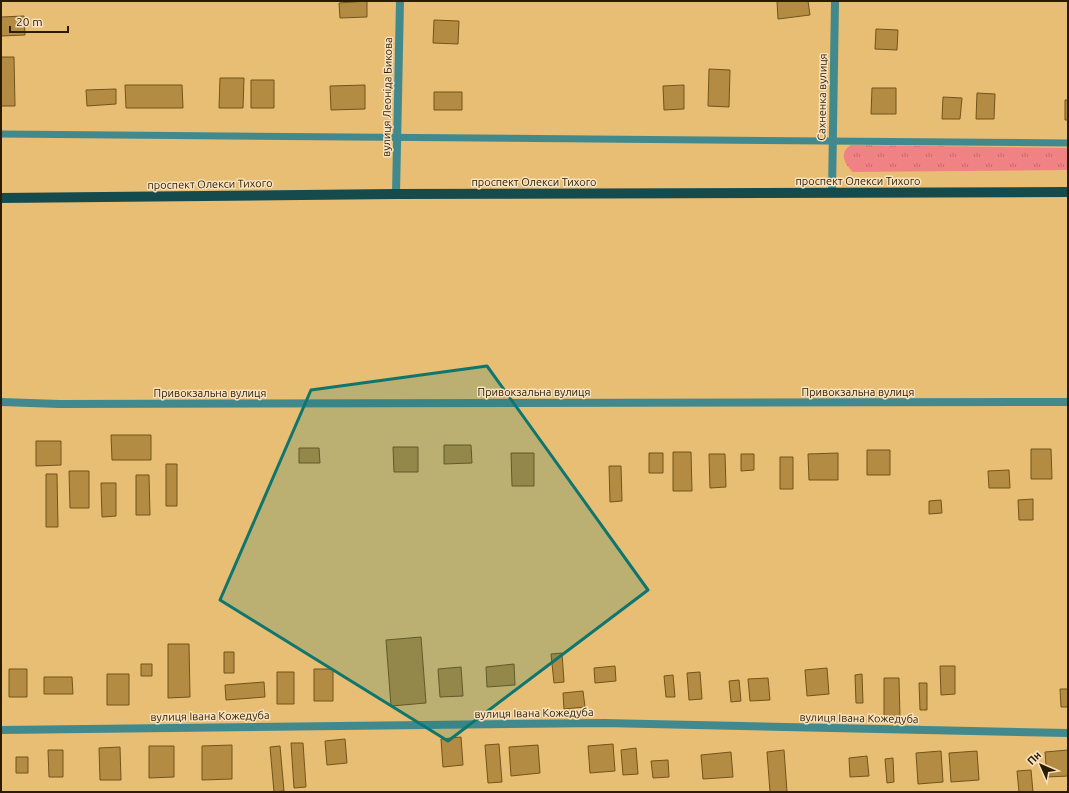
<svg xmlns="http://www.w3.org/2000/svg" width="1069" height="793" font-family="Ubuntu,sans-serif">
<defs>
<pattern id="grass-tufts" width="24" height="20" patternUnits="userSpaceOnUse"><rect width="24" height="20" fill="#f08284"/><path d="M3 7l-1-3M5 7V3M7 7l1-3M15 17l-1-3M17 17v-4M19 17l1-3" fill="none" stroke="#c36a6a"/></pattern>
</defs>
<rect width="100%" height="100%" fill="#e8bd74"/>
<path fill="url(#grass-tufts)" d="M 851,145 L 1068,148 L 1068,170 L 853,172 C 845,164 838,153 851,145 Z"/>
<path fill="#b48b42" stroke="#72541b" d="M 367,1 L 367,17 L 340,18 L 339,3 Z
M 777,1 L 808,1 L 810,15 L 778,19 Z
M 24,16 L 25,35 L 1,36 L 1,17 Z
M 434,20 L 459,21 L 458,44 L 433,43 Z
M 876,29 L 898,30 L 897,50 L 875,49 Z
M 1,57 L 14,57 L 15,106 L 1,106 Z
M 709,69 L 730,70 L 729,107 L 708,106 Z
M 220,78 L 244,78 L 243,108 L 219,108 Z
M 251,80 L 274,80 L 274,108 L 251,108 Z
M 125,85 L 182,85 L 183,108 L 126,108 Z
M 365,85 L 365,109 L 331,110 L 330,86 Z
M 684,85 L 684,109 L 664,110 L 663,86 Z
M 872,88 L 896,88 L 896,114 L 871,114 Z
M 116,89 L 116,104 L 87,106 L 86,90 Z
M 434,92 L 462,92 L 462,110 L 434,110 Z
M 977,93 L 995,94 L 994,119 L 976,119 Z
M 943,97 L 962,98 L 960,119 L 942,119 Z
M 1065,100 L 1068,100 L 1068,120 L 1065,120 Z
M 111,435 L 151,435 L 151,460 L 112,460 Z
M 36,441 L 61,441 L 61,465 L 36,466 Z
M 444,445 L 471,445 L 472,463 L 444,464 Z
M 393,447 L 418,447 L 418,472 L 394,472 Z
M 299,448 L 319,448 L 320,463 L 299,463 Z
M 1031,449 L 1051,449 L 1052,479 L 1031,479 Z
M 867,450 L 890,450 L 890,475 L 867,475 Z
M 673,452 L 691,452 L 692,491 L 673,491 Z
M 511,453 L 534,453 L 534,486 L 512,486 Z
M 649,453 L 663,453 L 663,473 L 649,473 Z
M 838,453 L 838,480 L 809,480 L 808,454 Z
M 709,454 L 725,454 L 726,487 L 710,488 Z
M 741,454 L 754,454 L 754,470 L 741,471 Z
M 780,457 L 793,457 L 793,489 L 780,489 Z
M 166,464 L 177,464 L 177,506 L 166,506 Z
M 609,466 L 621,466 L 622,501 L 610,502 Z
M 1009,470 L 1010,488 L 989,488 L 988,471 Z
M 69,471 L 89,471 L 89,508 L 70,508 Z
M 46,474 L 57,474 L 58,527 L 46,527 Z
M 136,475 L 149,475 L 150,515 L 136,515 Z
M 101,483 L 116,483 L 116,516 L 102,517 Z
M 1033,499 L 1033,520 L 1019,520 L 1018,500 Z
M 941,500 L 942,513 L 929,514 L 929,501 Z
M 421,637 L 426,703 L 391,706 L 386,640 Z
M 168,644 L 189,644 L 190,697 L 168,698 Z
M 224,652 L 234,652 L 234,673 L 224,673 Z
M 562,653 L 564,682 L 554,683 L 551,654 Z
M 141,664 L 152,664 L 152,676 L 141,676 Z
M 514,664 L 515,685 L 487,687 L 486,667 Z
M 615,666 L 616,681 L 595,683 L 594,668 Z
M 940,666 L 955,666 L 955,694 L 941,695 Z
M 461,667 L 463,696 L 440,697 L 438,669 Z
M 827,668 L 829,694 L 807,696 L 805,670 Z
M 9,669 L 27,669 L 27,697 L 9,697 Z
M 314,669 L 333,669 L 333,701 L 314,701 Z
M 277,672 L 294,672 L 294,704 L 277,704 Z
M 700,672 L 702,699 L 689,700 L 687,673 Z
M 107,674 L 129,674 L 129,705 L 107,705 Z
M 862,674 L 863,703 L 856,703 L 855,675 Z
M 673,675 L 675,697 L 666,697 L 664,676 Z
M 44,677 L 72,677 L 73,694 L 44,694 Z
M 768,678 L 770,700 L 750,701 L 748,679 Z
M 884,678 L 899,678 L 900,718 L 884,718 Z
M 739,680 L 741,701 L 731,702 L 729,681 Z
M 264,682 L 265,697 L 226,700 L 225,685 Z
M 919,683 L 927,683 L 927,710 L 920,710 Z
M 1060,689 L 1068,689 L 1068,707 L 1061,707 Z
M 583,691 L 585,707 L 564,709 L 563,693 Z
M 461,737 L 463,765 L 443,767 L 441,739 Z
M 345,739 L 347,763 L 327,765 L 325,741 Z
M 291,743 L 303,743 L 306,787 L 294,788 Z
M 499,744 L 502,782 L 488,783 L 485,745 Z
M 613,744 L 615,771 L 590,773 L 588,746 Z
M 232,745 L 232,779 L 202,780 L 202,746 Z
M 538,745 L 540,773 L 511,776 L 509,747 Z
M 149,746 L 174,746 L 174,777 L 149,778 Z
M 280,746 L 284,791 L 274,792 L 270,747 Z
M 120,747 L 121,780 L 100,780 L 99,748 Z
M 636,748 L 638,774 L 623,775 L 621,750 Z
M 48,750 L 63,750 L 63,777 L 49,777 Z
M 784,750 L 787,792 L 770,792 L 767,752 Z
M 1068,750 L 1068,776 L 1047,777 L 1045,752 Z
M 941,751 L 943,782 L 918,784 L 916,753 Z
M 977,751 L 979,780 L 951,782 L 949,753 Z
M 731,752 L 733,777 L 703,779 L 701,755 Z
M 867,756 L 869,776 L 850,777 L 849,758 Z
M 16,757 L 28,757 L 28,773 L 16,773 Z
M 893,758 L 894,782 L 887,783 L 885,759 Z
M 668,760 L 669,777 L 653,778 L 651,761 Z
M 1031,770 L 1033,792 L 1019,792 L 1017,771 Z"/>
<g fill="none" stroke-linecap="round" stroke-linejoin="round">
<path stroke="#42898d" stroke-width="7" d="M 1,134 L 1068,143"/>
<path stroke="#42898d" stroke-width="8" d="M 832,193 L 835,1
M 396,194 L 400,1
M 1,402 L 59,404 L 1068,402
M 1,730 L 604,723 L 1068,733"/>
<path stroke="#164b4d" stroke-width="10" d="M 1,198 L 396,194 L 1068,192"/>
</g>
<path fill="#0f766e" fill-opacity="0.2" stroke="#0f766e" stroke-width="3" stroke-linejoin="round" d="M 487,366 L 648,590 L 448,741 L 220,600 L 311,390 Z"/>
<g text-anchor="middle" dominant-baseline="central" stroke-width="3" stroke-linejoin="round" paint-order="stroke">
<g font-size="11" fill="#2b1b00" stroke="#f8e2bf">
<text transform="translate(387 97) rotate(-89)">вулиця Леоніда Бикова</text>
<text transform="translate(822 97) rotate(-89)">Сахненка вулиця</text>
<text x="858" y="181">проспект Олекси Тихого</text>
<text x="534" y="182">проспект Олекси Тихого</text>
<text transform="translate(210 184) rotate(-1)">проспект Олекси Тихого</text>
<text x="534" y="392">Привокзальна вулиця</text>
<text x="858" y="392">Привокзальна вулиця</text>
<text x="210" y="393">Привокзальна вулиця</text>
<text transform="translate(534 713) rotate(-1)">вулиця Івана Кожедуба</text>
<text transform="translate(210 716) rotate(-1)">вулиця Івана Кожедуба</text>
<text transform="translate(859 718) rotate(1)">вулиця Івана Кожедуба</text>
</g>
</g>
<rect width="1069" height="793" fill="none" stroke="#2b1b00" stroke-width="4"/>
<g transform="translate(1041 765) rotate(315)" stroke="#f8e2bf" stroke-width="3" paint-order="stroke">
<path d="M0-3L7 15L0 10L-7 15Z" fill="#2b1b00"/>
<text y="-6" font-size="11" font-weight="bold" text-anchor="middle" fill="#2b1b00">Пн</text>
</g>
<path d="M10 26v6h58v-6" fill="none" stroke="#2b1b00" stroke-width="2"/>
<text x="16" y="26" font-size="12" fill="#2b1b00" stroke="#f8e2bf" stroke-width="3" paint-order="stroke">20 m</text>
</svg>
